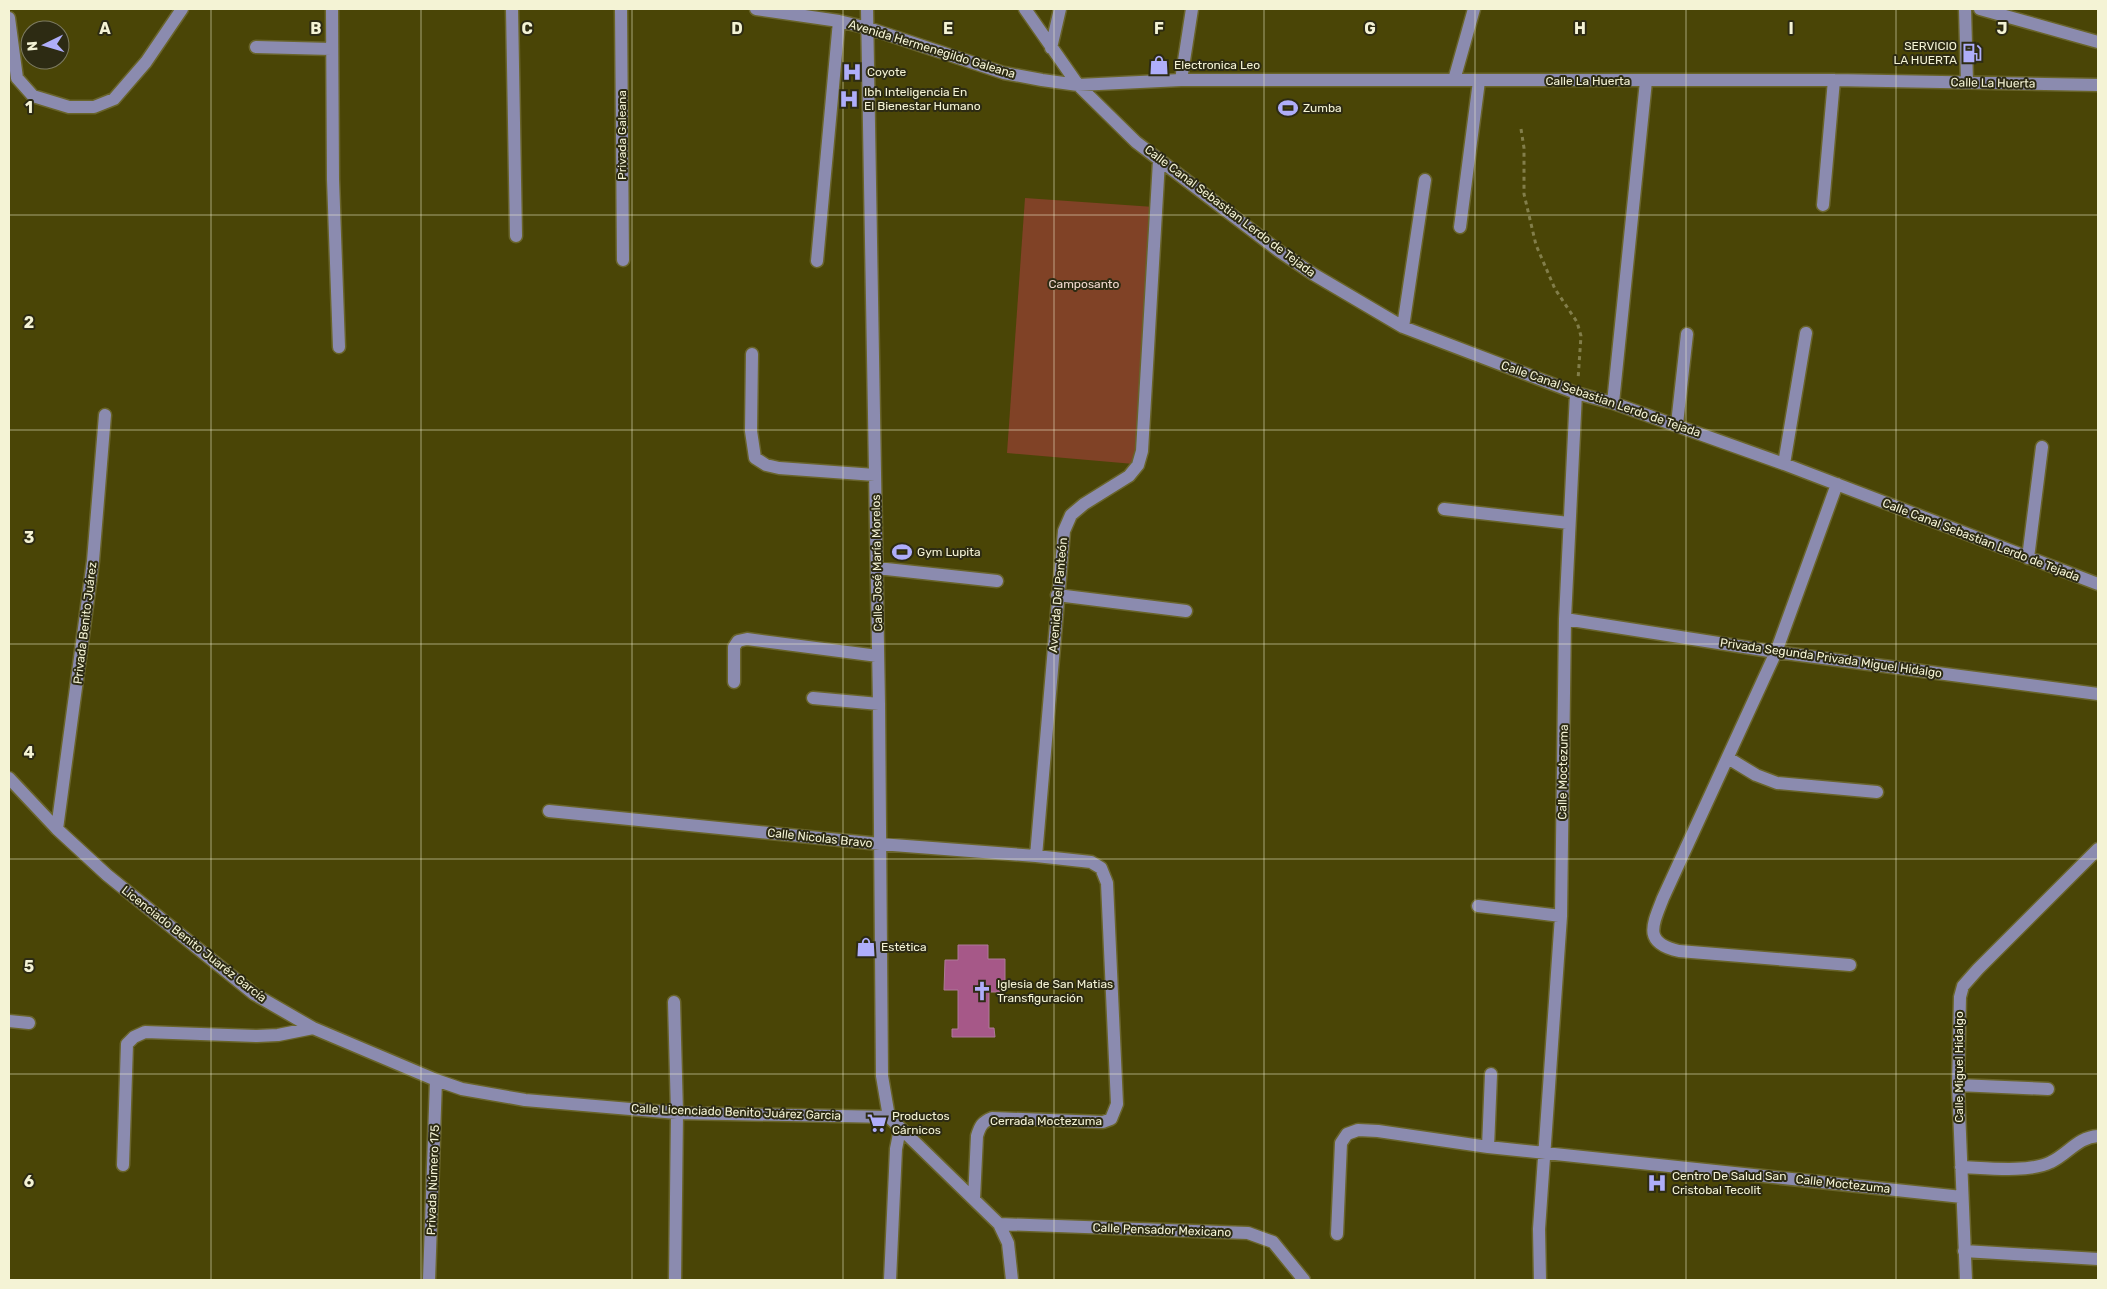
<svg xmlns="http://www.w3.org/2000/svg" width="2107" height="1289" font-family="Rubik,sans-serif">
<rect width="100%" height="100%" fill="#4a4506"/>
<path fill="#804226" d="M 1025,198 L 1154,207 L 1134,464 L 1007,453 Z"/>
<path fill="#a65888" stroke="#ae7998" d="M 958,945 L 988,945 L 988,959 L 1005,959 L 1005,992 L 989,992 L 989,1028 L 994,1028 L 995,1037 L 952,1037 L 952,1029 L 958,1029 L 958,990 L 944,990 L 945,960 L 958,960 Z"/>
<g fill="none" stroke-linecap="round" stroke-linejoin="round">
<defs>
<path id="minor" d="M 332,9 L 333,179 L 339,347
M 512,9 L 516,236
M 621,9 L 623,260
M 756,9 L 839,21 L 868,28 L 1004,73 L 1042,80 L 1078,85 L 1181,80 L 1834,80 L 2098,85
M 867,9 L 879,704 L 882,1076 L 889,1117 L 999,1224 L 1008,1243 L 1012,1280
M 1025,9 L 1078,85 L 1136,142 L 1279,251 L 1313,274 L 1403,327 L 1576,393 L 1613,403 L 1784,464 L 2098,584
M 1965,9 L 1967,82
M 1980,9 L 2098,42
M 9,18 L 17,78 L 33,96 L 69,107 L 94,107 L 114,99 L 146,62 L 182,9
M 256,47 L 331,49
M 1051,48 L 1060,9
M 1181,80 L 1192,9
M 1454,80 L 1474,9
M 1823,205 L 1834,80
M 1460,227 L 1479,81
M 817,261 L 839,21
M 1403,327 L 1425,180
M 752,354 L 751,431 L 755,458 L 766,465 L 779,468 L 875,475
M 1613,403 L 1646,81
M 1677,424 L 1687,334
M 1784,464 L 1806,333
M 1837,484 L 1776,652 L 1663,898 C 1652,926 1643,943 1679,951 L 1850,965
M 1444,509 L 1569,523
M 2028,558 L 2042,447
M 877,568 L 997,581
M 1057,595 L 1186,611
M 1565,619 L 1776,652 L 2098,694
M 734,682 L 734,647 L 738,641 L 747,639 L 878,656
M 813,698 L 879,704
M 1728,758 L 1756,775 L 1777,783 L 1877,792
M 9,778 L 57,829 L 107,875 L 254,994 L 313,1028 L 436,1080 L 462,1089 L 525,1100 L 677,1113 L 889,1117
M 549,811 L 880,844 L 1036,856 L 1091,862 L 1101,868 L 1107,883 L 1117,1104 L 1111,1119 L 1103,1122 L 992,1118 C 982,1122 980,1126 977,1136 L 974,1199
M 57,829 L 93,561 L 105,415
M 1036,856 L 1064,531 L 1071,515 L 1084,504 L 1129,476 L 1138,465 L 1142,451 L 1159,161
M 1478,906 L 1561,916
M 674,1002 L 677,1113 L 675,1280
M 9,1021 L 29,1023
M 1958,1085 L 2048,1089
M 1488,1147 L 1491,1074
M 123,1165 L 127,1044 L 134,1037 L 145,1032 L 257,1036 L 278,1035 L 313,1028
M 1961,1167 C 1987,1168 2029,1173 2051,1162 C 2068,1154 2078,1137 2098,1136
M 999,1224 L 1248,1233 L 1273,1242 L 1304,1280
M 1337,1234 L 1341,1143 L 1347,1134 L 1358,1130 L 1378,1131 L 1488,1147 L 1962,1197
M 1964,1251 L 2098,1259
M 429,1280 L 436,1080
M 890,1280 L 896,1149 L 900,1129
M 1540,1280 L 1539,1229 L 1561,916 L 1565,619 L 1576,393
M 1966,1280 L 1958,1085 L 1960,997 L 1963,986 L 1978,969 L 2098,849"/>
</defs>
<use href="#minor" stroke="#69642b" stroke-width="15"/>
<path stroke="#827e4a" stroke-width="3" stroke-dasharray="4 4" stroke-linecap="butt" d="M 1521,129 L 1524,148 L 1524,194 L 1536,245 L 1555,289 L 1577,322 L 1581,336 L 1578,380"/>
<use href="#minor" stroke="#8b8baf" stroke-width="12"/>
</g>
<path fill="none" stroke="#f4f3d5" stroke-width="1" stroke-opacity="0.55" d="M 211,9 L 211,1280M 421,9 L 421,1280M 632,9 L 632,1280M 843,9 L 843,1280M 1054,9 L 1054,1280M 1264,9 L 1264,1280M 1475,9 L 1475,1280M 1686,9 L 1686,1280M 1896,9 L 1896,1280M 9,215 L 2098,215M 9,430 L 2098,430M 9,644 L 2098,644M 9,859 L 2098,859M 9,1074 L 2098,1074"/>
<defs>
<symbol id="fuel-bare" viewBox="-9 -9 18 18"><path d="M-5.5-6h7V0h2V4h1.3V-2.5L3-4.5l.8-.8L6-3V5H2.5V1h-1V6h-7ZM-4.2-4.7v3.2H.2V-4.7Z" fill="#afaefa" stroke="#2d2b13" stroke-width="2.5" paint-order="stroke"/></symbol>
<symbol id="shop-bare" viewBox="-9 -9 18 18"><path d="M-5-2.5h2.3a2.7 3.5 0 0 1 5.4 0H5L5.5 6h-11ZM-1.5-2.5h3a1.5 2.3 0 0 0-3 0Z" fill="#afaefa" stroke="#2d2b13" stroke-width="2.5" paint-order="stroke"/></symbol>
<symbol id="hospital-bare" viewBox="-9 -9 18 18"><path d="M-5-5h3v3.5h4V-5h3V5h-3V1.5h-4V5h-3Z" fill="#afaefa" stroke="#2d2b13" stroke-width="2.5" paint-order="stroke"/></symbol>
<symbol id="stadium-bare" viewBox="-9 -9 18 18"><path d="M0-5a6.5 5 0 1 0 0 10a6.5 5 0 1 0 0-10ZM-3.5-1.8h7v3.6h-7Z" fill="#afaefa" stroke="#2d2b13" stroke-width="2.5" paint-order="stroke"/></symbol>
<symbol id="church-bare" viewBox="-9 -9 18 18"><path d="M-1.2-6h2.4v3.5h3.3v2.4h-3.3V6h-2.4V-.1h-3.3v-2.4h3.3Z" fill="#afaefa" stroke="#2d2b13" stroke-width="2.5" paint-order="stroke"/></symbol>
<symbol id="supermarket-bare" viewBox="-9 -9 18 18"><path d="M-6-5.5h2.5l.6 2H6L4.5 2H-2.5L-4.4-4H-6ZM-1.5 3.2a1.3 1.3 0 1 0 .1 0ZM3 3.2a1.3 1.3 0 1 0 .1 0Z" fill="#afaefa" stroke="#2d2b13" stroke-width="2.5" paint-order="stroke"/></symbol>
</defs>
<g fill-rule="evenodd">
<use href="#fuel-bare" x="1958" y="39" width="28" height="28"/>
<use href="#shop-bare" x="1145" y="51" width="28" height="28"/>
<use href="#hospital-bare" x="838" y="58" width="28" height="28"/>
<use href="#hospital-bare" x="835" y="85" width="28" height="28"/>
<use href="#stadium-bare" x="1274" y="94" width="28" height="28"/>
<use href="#stadium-bare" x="888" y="538" width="28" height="28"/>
<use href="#shop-bare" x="852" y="933" width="28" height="28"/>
<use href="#church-bare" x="968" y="977" width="28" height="28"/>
<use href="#supermarket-bare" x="863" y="1109" width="28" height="28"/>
<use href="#hospital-bare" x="1643" y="1169" width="28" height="28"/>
</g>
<g text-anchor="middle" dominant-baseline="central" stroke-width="4" stroke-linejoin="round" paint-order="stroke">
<g font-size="12" fill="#f4f3d5" stroke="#2d2b13" text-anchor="start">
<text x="1957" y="46" text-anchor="end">SERVICIO<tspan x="1957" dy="14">LA HUERTA</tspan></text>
<text x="1174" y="65">Electronica Leo</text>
<text x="867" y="72">Coyote</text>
<text x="864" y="92">Ibh Inteligencia En<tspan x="864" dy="14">El Bienestar Humano</tspan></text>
<text x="1303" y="108">Zumba</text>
<text x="917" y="552">Gym Lupita</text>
<text x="881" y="947">Estética</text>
<text x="997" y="984">Iglesia de San Matias<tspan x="997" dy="14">Transfiguración</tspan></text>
<text x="892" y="1116">Productos<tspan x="892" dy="14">Cárnicos</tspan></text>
<text x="1672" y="1176">Centro De Salud San<tspan x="1672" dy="14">Cristobal Tecolit</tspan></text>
</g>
<g font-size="12" fill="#f4f3d5" stroke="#2d2b13">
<text transform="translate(932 49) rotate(17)">Avenida Hermenegildo Galeana</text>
<text x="1588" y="81">Calle La Huerta</text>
<text transform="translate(1993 83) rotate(1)">Calle La Huerta</text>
<text transform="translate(622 135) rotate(-90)">Privada Galeana</text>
<text transform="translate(1230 211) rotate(37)">Calle Canal Sebastian Lerdo de Tejada</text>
<text transform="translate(1601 399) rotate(19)">Calle Canal Sebastian Lerdo de Tejada</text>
<text transform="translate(1981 540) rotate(21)">Calle Canal Sebastian Lerdo de Tejada</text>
<text transform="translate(877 563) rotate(-91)">Calle José María Morelos</text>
<text transform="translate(1058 595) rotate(-85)">Avenida Del Panteón</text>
<text transform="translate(85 623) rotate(-83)">Privada Benito Juárez</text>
<text transform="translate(1831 658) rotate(8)">Privada Segunda Privada Miguel Hidalgo</text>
<text transform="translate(1563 772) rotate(-89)">Calle Moctezuma</text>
<text transform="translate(820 838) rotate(6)">Calle Nicolas Bravo</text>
<text transform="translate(194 944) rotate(38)">Licenciado Benito Juaréz García</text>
<text transform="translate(1959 1067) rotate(-90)">Calle Miguel Hidalgo</text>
<text transform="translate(736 1112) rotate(2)">Calle Licenciado Benito Juárez Garcia</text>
<text x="1046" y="1121">Cerrada Moctezuma</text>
<text transform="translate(433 1180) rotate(-88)">Privada Número 175</text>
<text transform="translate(1843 1184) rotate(6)">Calle Moctezuma</text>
<text transform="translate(1162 1230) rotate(2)">Calle Pensador Mexicano</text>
</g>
<g font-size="12" fill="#f1d9cf" stroke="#2d2b13">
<text x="1084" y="284">Camposanto</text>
</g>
</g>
<g font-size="16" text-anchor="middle" font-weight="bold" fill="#f4f3d5" stroke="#2d2b13" stroke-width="4" stroke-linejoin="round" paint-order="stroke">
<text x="105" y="34">A</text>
<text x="316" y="34">B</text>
<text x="527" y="34">C</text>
<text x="737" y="34">D</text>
<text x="948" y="34">E</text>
<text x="1159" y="34">F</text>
<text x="1370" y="34">G</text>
<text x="1580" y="34">H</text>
<text x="1791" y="34">I</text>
<text x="2002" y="34">J</text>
<text x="29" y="113">1</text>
<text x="29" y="328">2</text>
<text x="29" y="543">3</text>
<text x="29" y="758">4</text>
<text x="29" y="972">5</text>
<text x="29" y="1187">6</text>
</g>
<rect width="2107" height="1289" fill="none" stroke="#f4f3d5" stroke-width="20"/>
<g transform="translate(45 45) rotate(265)"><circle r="24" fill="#2d2b13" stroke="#7d7b61"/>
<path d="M0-4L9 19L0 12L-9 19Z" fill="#afaefa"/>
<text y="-8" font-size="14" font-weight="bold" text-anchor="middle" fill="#f4f3d5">N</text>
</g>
</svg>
